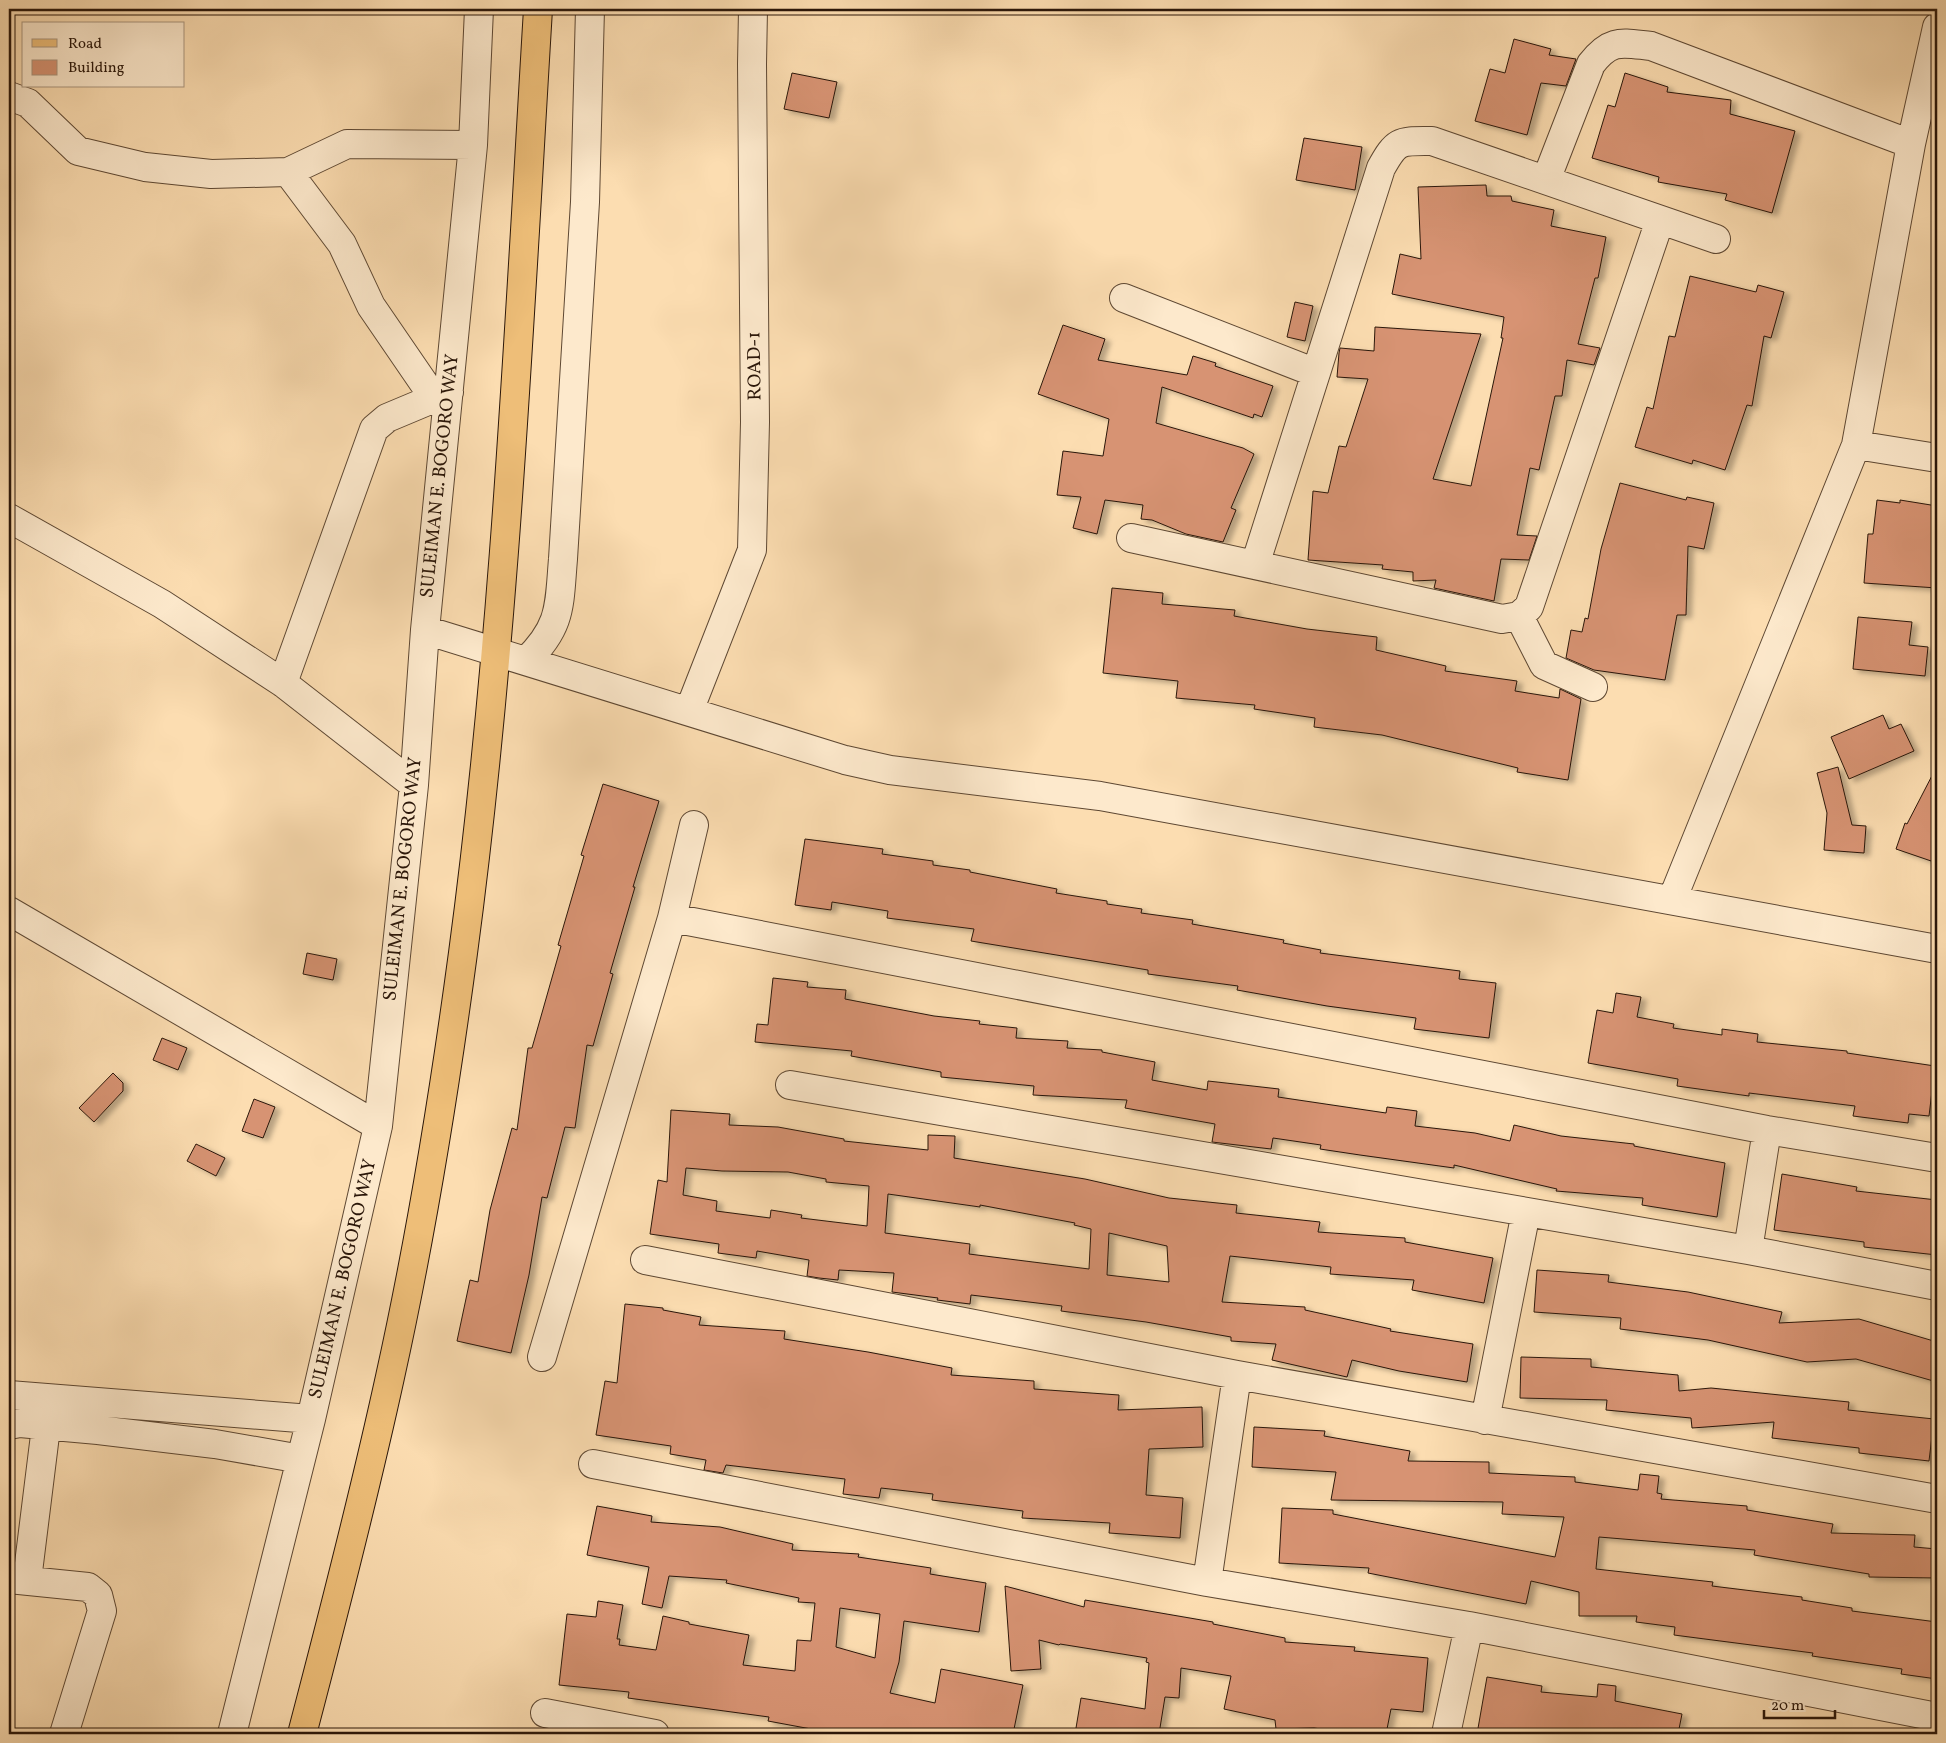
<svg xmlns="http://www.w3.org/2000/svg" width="1946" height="1743" font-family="Vollkorn,serif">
<defs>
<filter id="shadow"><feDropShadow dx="5.5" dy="3" stdDeviation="2.5" flood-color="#0004"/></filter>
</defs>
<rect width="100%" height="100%" fill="#fcddb1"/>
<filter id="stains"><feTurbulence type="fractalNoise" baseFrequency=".004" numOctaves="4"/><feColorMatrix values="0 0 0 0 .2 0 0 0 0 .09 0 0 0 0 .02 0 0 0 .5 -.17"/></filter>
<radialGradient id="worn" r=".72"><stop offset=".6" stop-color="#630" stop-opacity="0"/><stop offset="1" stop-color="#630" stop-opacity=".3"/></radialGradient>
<path fill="#d79373" stroke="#2a1609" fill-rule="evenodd" filter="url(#shadow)" d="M 1514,39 L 1551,49 L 1549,55 L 1576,59 L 1566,86 L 1541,83 L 1527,135 L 1475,121 L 1490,69 L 1505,73 Z
M 792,73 L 837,82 L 829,118 L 784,109 Z
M 1625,73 L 1668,87 L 1667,92 L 1731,100 L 1730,114 L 1795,131 L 1772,213 L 1725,200 L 1727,194 L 1658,182 L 1659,177 L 1592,158 L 1608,105 L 1615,107 Z
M 1304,138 L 1362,147 L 1355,190 L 1296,180 Z
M 1486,185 L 1487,196 L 1511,196 L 1512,201 L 1554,210 L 1551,226 L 1606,237 L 1598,278 L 1595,278 L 1578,344 L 1600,348 L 1594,365 L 1567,360 L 1562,396 L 1555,396 L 1539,470 L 1530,468 L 1517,535 L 1537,536 L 1529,560 L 1501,559 L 1494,601 L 1434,588 L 1436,580 L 1413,581 L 1413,572 L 1382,569 L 1383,565 L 1308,560 L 1313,491 L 1328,493 L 1339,446 L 1346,447 L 1368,379 L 1337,377 L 1339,353 L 1340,348 L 1374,351 L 1375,327 L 1481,334 L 1433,479 L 1471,486 L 1503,338 L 1501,338 L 1504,317 L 1392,294 L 1400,254 L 1421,259 L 1418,187 Z
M 1690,276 L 1756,292 L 1758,285 L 1784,292 L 1771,338 L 1764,336 L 1752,406 L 1747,405 L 1725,470 L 1693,460 L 1692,464 L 1635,447 L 1647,407 L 1653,409 L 1669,336 L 1675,337 Z
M 1295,302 L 1313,306 L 1305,341 L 1287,337 Z
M 1063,325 L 1105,339 L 1098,360 L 1187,375 L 1193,356 L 1216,363 L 1215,366 L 1273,386 L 1262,417 L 1254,414 L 1253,418 L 1162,387 L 1156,423 L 1243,448 L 1254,454 L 1231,508 L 1236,510 L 1223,542 L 1186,534 L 1152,520 L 1141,519 L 1143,505 L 1105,500 L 1097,534 L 1073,528 L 1081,497 L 1057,495 L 1063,451 L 1103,456 L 1109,419 L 1038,394 Z
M 1620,483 L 1686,500 L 1687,497 L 1714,503 L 1704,549 L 1688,546 L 1686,615 L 1677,615 L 1665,680 L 1594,670 L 1566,658 L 1571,630 L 1582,632 L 1585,618 L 1588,619 L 1601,549 Z
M 1877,500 L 1900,503 L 1900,500 L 1937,506 L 1934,539 L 1936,539 L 1934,560 L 1937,561 L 1937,588 L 1864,583 L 1868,534 L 1873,534 Z
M 1112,588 L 1163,593 L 1162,604 L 1235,610 L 1234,616 L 1307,629 L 1377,637 L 1376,650 L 1446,666 L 1445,671 L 1517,681 L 1515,691 L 1559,698 L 1560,689 L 1581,699 L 1568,780 L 1517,772 L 1518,768 L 1382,735 L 1314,727 L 1315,718 L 1254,709 L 1255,705 L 1176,698 L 1178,681 L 1103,673 Z
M 1858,617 L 1912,622 L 1909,645 L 1928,647 L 1925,676 L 1853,669 Z
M 1883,715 L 1889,729 L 1901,724 L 1914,751 L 1849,779 L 1831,737 Z
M 1937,766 L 1937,863 L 1896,849 L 1905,823 L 1907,824 Z
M 1838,767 L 1852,825 L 1866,826 L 1864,853 L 1824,850 L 1827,813 L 1817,773 Z
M 603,784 L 659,801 L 633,887 L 635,887 L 610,973 L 613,974 L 593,1046 L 587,1045 L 575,1128 L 565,1127 L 547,1198 L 542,1197 L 529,1275 L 511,1353 L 457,1341 L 470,1280 L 478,1282 L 490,1210 L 512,1128 L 517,1130 L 528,1048 L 532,1048 L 561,946 L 558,945 L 584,856 L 581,855 Z
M 805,839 L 883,849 L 882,854 L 933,861 L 933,865 L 970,870 L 970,872 L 1057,889 L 1056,893 L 1107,901 L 1107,904 L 1142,909 L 1141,913 L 1193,920 L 1192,924 L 1284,940 L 1283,943 L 1321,950 L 1320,953 L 1460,971 L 1459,979 L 1496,983 L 1489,1038 L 1414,1029 L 1416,1018 L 1327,1006 L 1237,990 L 1238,986 L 1148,974 L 1148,970 L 971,941 L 974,929 L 887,918 L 888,911 L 832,902 L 831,910 L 795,905 Z
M 307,953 L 337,959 L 333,980 L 303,974 Z
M 773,978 L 808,982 L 807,987 L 846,990 L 845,999 L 934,1016 L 980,1021 L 979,1024 L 1017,1028 L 1016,1038 L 1068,1041 L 1067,1048 L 1102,1050 L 1102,1052 L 1155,1062 L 1152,1080 L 1207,1090 L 1208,1081 L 1279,1089 L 1278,1097 L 1386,1113 L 1387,1107 L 1417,1111 L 1415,1126 L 1475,1133 L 1510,1141 L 1514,1125 L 1561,1136 L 1634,1144 L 1634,1146 L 1725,1163 L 1717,1217 L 1642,1205 L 1643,1198 L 1556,1191 L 1557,1189 L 1454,1165 L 1454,1168 L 1360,1155 L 1320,1149 L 1321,1145 L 1273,1138 L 1271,1149 L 1212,1142 L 1215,1124 L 1125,1108 L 1127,1100 L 1033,1095 L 1034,1086 L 941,1077 L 941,1072 L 851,1056 L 852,1051 L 755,1042 L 757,1024 L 768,1025 Z
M 1616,993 L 1641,997 L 1637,1017 L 1674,1024 L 1673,1028 L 1722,1035 L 1722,1029 L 1758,1034 L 1757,1042 L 1847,1051 L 1847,1053 L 1935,1066 L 1929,1116 L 1909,1114 L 1908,1123 L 1853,1116 L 1855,1106 L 1749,1093 L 1749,1096 L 1677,1086 L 1678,1079 L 1588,1063 L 1597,1010 L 1613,1013 Z
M 162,1038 L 187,1048 L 178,1070 L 153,1060 Z
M 113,1073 L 123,1083 L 123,1091 L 94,1122 L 79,1108 Z
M 254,1099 L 275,1107 L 263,1138 L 242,1131 Z
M 671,1110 L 730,1114 L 729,1125 L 778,1127 L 844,1139 L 844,1141 L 928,1150 L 928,1135 L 955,1136 L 954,1158 L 1085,1179 L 1169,1198 L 1237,1205 L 1236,1213 L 1320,1222 L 1318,1232 L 1405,1238 L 1405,1242 L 1493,1258 L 1484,1303 L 1412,1290 L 1414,1280 L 1330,1274 L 1331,1267 L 1230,1256 L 1222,1302 L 1305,1307 L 1305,1310 L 1391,1329 L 1390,1331 L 1473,1344 L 1467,1382 L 1399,1371 L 1352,1360 L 1347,1377 L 1272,1360 L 1276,1344 L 1231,1341 L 1231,1337 L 1146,1322 L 1061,1311 L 1062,1306 L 971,1295 L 970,1304 L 937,1300 L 938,1298 L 892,1292 L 894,1273 L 839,1270 L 838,1280 L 819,1278 L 807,1276 L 809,1260 L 757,1251 L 756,1258 L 718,1253 L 719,1244 L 650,1234 L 658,1180 L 667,1182 ZM 686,1168 L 722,1171 L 788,1172 L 826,1179 L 826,1182 L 869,1186 L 867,1226 L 801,1218 L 802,1215 L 771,1210 L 770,1218 L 716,1211 L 717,1201 L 683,1195 ZM 888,1194 L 980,1207 L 980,1205 L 1075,1223 L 1074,1225 L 1091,1229 L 1089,1269 L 969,1254 L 970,1244 L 885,1233 ZM 1109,1233 L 1167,1246 L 1169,1282 L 1107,1275 Z
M 196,1144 L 225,1158 L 216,1176 L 187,1161 Z
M 1782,1174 L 1857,1187 L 1856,1191 L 1937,1200 L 1937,1255 L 1864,1247 L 1864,1242 L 1774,1230 Z
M 1537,1270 L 1609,1275 L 1608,1282 L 1688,1292 L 1782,1312 L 1779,1323 L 1859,1319 L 1937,1342 L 1937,1382 L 1856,1359 L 1807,1362 L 1708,1340 L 1620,1329 L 1621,1318 L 1534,1312 Z
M 625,1304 L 663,1308 L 663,1310 L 701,1317 L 699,1325 L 785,1331 L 784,1339 L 868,1352 L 952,1368 L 951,1375 L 1034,1381 L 1034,1389 L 1119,1395 L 1118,1410 L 1202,1407 L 1203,1447 L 1149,1449 L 1146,1495 L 1183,1498 L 1180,1538 L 1109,1533 L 1110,1523 L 1022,1518 L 1023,1511 L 932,1500 L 933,1494 L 881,1488 L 879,1498 L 843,1494 L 845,1479 L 726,1465 L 723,1473 L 704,1470 L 706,1460 L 670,1454 L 671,1446 L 596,1435 L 605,1381 L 617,1383 Z
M 1521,1357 L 1591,1359 L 1591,1367 L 1678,1375 L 1679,1391 L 1711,1388 L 1849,1402 L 1848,1410 L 1934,1419 L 1929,1461 L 1859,1453 L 1859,1448 L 1772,1438 L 1774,1422 L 1692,1428 L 1691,1418 L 1606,1410 L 1607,1400 L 1520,1398 Z
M 1254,1427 L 1325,1431 L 1324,1436 L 1410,1451 L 1408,1461 L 1489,1462 L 1489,1473 L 1575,1477 L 1575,1482 L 1638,1490 L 1640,1474 L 1659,1476 L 1657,1493 L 1662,1494 L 1661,1499 L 1747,1506 L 1747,1510 L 1833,1524 L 1831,1533 L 1915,1535 L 1914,1547 L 1937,1549 L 1937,1578 L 1869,1577 L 1869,1574 L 1754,1555 L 1755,1550 L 1599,1537 L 1596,1569 L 1713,1582 L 1712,1586 L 1802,1597 L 1802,1600 L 1852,1608 L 1852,1611 L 1937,1622 L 1937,1679 L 1901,1674 L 1902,1669 L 1812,1656 L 1813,1653 L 1674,1635 L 1675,1627 L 1636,1622 L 1637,1616 L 1579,1616 L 1579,1592 L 1531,1581 L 1526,1604 L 1368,1573 L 1369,1568 L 1279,1563 L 1282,1508 L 1333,1510 L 1333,1514 L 1555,1557 L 1564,1517 L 1502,1514 L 1503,1502 L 1331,1500 L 1336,1472 L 1252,1467 Z
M 597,1506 L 652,1516 L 651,1522 L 720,1527 L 793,1544 L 792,1550 L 859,1554 L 858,1557 L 931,1568 L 930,1574 L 986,1583 L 979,1632 L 904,1621 L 899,1662 L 890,1693 L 935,1703 L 941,1669 L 1023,1685 L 1013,1734 L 838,1734 L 768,1721 L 769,1717 L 628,1698 L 629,1692 L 559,1685 L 567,1614 L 596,1617 L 598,1601 L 623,1605 L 617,1639 L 620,1639 L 619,1645 L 656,1650 L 663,1616 L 689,1622 L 689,1624 L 749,1635 L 743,1665 L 795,1671 L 797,1640 L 811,1641 L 815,1603 L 798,1602 L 799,1598 L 726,1583 L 727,1580 L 669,1576 L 662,1608 L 642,1604 L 649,1567 L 587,1555 ZM 840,1608 L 880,1614 L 875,1658 L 836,1647 Z
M 1005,1586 L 1084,1607 L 1085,1600 L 1213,1622 L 1213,1624 L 1285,1638 L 1285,1642 L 1355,1647 L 1354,1651 L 1428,1658 L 1423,1712 L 1391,1709 L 1386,1734 L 1355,1734 L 1314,1728 L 1276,1729 L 1275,1720 L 1224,1709 L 1231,1676 L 1181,1668 L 1179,1698 L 1165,1697 L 1159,1734 L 1075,1734 L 1081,1698 L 1145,1709 L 1149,1663 L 1146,1662 L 1147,1658 L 1060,1644 L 1059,1645 L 1039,1640 L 1041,1669 L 1011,1671 Z
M 1487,1677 L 1542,1686 L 1541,1692 L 1597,1697 L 1598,1684 L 1616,1686 L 1615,1701 L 1682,1714 L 1678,1734 L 1477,1734 Z"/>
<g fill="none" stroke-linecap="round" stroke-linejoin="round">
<defs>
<path id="minor" d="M 9,96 L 28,103 L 78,151 L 145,167 L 211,174 L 288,172 L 347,144 L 473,145
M 288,172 L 342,244 L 371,306 L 434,398
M 1546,180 L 1591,64 C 1611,38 1622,43 1651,46 L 1911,144
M 1124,298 L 1316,373
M 1856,445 L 1911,144 L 1937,27
M 9,518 L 162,604 L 283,683 L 414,785
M 1131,538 L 1502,619 L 1519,616 L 1529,607 L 1660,220
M 1255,565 L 1381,168 C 1397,139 1400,141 1432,141 L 1716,239
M 1519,616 L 1544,665 L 1593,687
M 425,630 L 845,760 L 890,770 L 1100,796 L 1937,949
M 526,661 C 562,626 559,606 563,559 L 585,202 L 590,9
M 283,683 L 374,429 L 387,418 L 449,392
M 689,711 L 752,550 L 755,422 L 752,64 L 753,9
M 1672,900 L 1856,445 L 1937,458
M 9,911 L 378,1126
M 672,918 L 1767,1130 L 1937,1158
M 790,1085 L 1748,1250 L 1937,1286
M 1748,1250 L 1767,1130
M 645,1260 L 1237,1375 L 1937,1499
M 542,1357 L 672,918 L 694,825
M 9,1395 L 311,1419
M 1485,1420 L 1526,1212
M 9,1425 L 20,1423 L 98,1430 L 215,1444 L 301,1459
M 593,1464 L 1207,1582 L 1469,1626 L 1937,1717
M 9,1579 L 88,1587 L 98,1595 L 102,1611 L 64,1734
M 27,1580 L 46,1427
M 1207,1582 L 1237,1375
M 545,1713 L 655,1734
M 232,1734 L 311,1419 L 378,1126 L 414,785 L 425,630 L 473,145 L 479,9
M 1446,1734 L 1469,1626"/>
<path id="major" d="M 302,1734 C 333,1616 364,1496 390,1377 C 421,1237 444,1095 463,953 C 505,640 519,324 538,9"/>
</defs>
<use href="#minor" stroke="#5e4833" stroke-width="30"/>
<use href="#major" stroke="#2a1609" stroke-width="30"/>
<use href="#minor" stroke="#fde9cc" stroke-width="28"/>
<use href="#major" stroke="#eebe78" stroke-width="28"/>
</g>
<g text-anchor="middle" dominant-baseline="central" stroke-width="4.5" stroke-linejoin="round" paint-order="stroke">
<g font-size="19" fill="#2a1609" stroke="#fde9cc">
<text transform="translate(755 366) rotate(-91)">ROAD-1</text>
<text transform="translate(440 476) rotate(-84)">SULEIMAN E. BOGORO WAY</text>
<text transform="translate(403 879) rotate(-84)">SULEIMAN E. BOGORO WAY</text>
<text transform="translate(343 1279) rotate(-77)">SULEIMAN E. BOGORO WAY</text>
</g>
</g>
<rect width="1946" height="1743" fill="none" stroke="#fcddb1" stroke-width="30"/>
<rect x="10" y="10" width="1926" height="1723" fill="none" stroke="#2a1609" stroke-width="2.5"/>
<rect x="15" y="15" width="1916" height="1713" fill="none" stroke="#2a1609"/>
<rect x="22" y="22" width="162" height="65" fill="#fde9cc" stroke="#a9957e"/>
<rect x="32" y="39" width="25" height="8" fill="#eebe78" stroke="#a9957e"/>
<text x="68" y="48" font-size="15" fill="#2a1609">Road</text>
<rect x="32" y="60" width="25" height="15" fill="#d79373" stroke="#a9957e"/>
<text x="68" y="72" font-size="15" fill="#2a1609">Building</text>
<path d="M1764 1710v8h71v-8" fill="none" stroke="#2a1609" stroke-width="2.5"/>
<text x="1771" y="1710" font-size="15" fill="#2a1609" stroke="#fde9cc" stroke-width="4" paint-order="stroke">20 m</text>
<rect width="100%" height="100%" filter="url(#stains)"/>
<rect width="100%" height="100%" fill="url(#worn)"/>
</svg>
